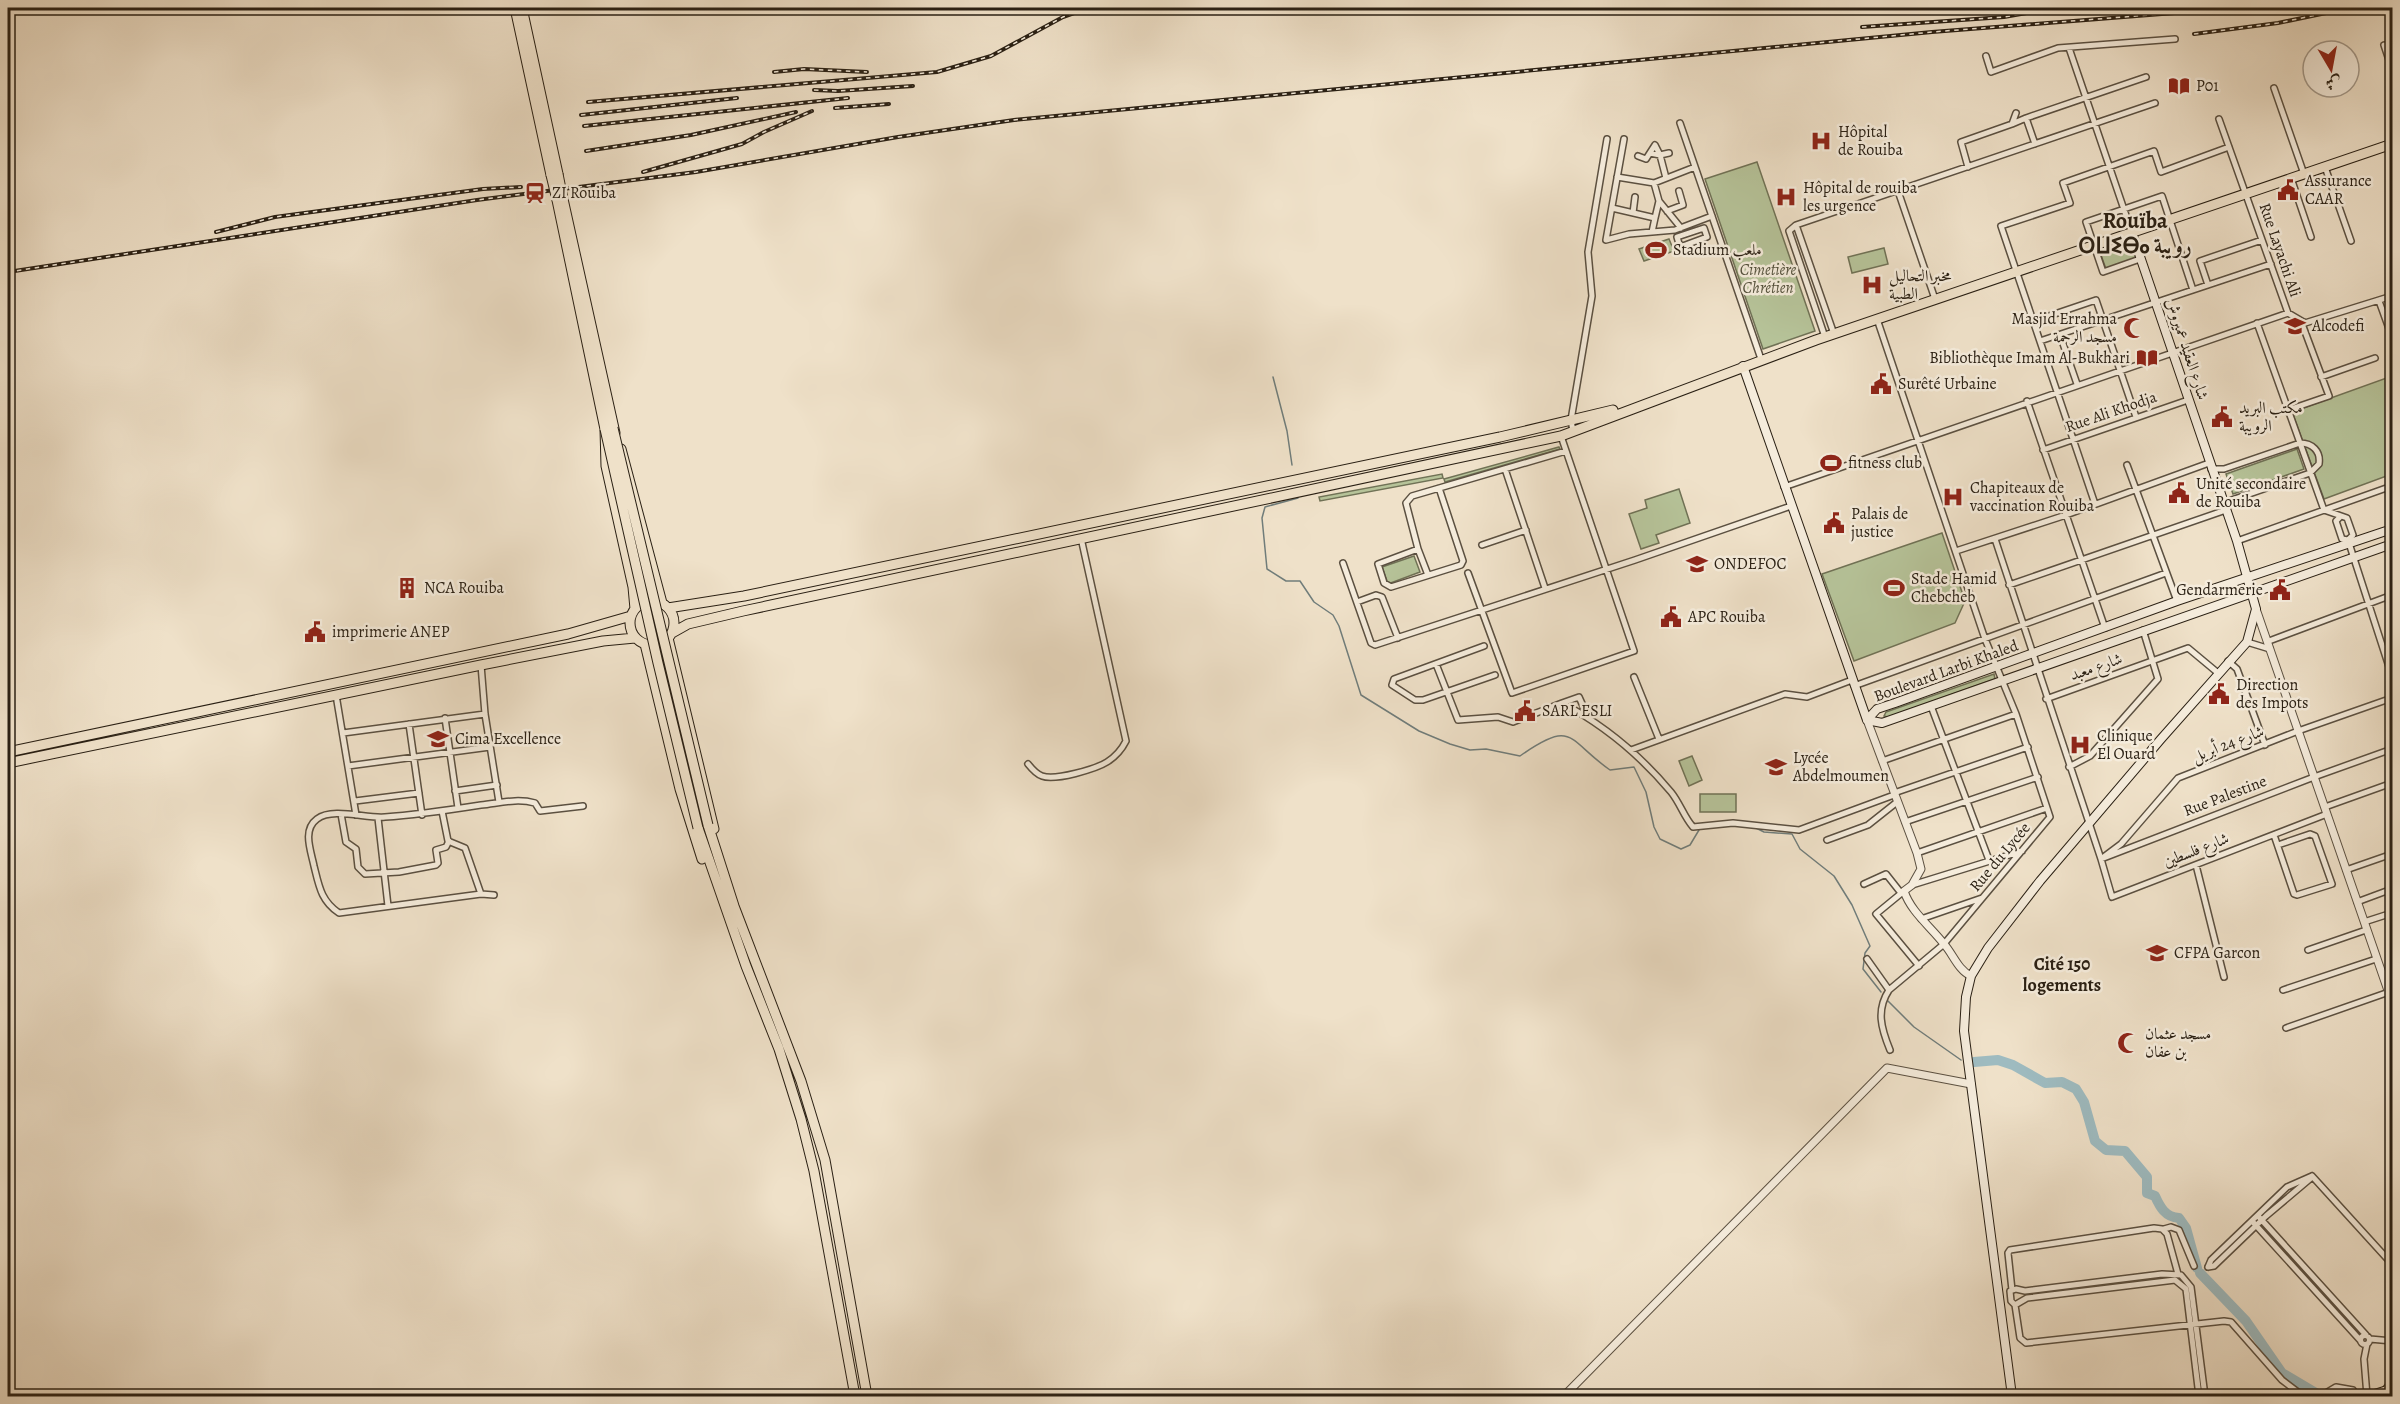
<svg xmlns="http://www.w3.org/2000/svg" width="2400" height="1404" font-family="Alegreya,Amiri,'Noto Sans Tifinagh',serif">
<rect width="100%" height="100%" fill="#efe1c9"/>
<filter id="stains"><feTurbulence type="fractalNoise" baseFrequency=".00333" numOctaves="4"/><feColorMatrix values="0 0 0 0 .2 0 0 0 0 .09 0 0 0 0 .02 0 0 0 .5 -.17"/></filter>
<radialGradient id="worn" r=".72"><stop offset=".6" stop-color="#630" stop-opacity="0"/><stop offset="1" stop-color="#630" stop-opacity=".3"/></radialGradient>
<path fill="#b6c399" stroke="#707256" stroke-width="1.5" d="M 1757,162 L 1815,331 L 1763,349 L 1705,179 Z
M 1669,239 L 1674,251 L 1644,261 L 1639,249 Z
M 2131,244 L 2136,258 L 2106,269 L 2101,255 Z
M 1884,248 L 1888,264 L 1852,273 L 1848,257 Z
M 2392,376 L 2392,474 L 2324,499 L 2292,412 Z
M 1559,447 L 1560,449 L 1445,482 L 1444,479 Z
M 2297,449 L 2304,469 L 2233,494 L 2226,474 Z
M 1442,474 L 1443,478 L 1320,501 L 1319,497 Z
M 1679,489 L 1690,523 L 1656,535 L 1659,543 L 1641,549 L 1629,514 L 1647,508 L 1645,500 Z
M 1942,533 L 1965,601 L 1955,623 L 1854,661 L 1822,574 Z
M 1414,556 L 1420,572 L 1388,584 L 1382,567 Z
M 1994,674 L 1995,679 L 1888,717 L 1884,716 L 1886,712 Z
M 1692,756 L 1702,780 L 1689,786 L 1679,761 Z
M 1700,794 L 1736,794 L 1736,812 L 1700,812 Z"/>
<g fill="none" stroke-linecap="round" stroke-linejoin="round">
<path stroke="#707d7b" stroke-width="1.5" d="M 1273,377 L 1287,431 L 1292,465
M 1298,498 L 1265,507 L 1262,518 L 1267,569 L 1286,581 L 1300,581 L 1314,602 L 1333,615 L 1339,626 L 1361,695 L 1419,731 L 1450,744 L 1470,750 L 1486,749 L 1520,756 C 1574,718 1567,740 1610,770 L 1634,767 L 1646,792 L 1654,827 L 1660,839 L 1681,849 L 1690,845 L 1699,830
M 1756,828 L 1764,832 L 1792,834 L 1800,849 L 1834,876 L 1852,905 L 1870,946 L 1865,953 L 1863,969 L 1881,992
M 1888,1001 L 1914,1027 L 1961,1060"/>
<path stroke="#9ebbc0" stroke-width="10" d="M 1974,1062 L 1998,1060 L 2013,1065 L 2045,1083 L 2062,1082 L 2076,1089 L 2084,1102 L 2095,1141 L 2106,1150 L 2125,1151 L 2147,1177 L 2147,1193 L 2155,1196 C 2160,1207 2165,1217 2179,1218 L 2186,1228 L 2197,1268
M 2200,1273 L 2246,1321 L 2282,1373 L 2321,1396"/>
<defs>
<path id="minor" d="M 2384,45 L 2392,69
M 2069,48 L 2132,233
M 1986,56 L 1991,72 L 2058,48 L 2175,39
M 2274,88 L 2304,174
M 2026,118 L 2146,77
M 2219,119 L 2288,313 L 2305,323 L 2392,296
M 1680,123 L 1761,359
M 2012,124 L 2026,118 L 2035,144
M 1624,139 L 1606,240 L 1629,234 L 1675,230 L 1712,216
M 1650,153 L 1660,155 L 1666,178
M 1638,156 L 1646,159 L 1655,145 L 1660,155 L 1669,153
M 1968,167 L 1961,142 L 2012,124 L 2016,113
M 2325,167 L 2351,241
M 1617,177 L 1654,183 L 1695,167
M 2291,178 L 2311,237
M 1654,183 L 1659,201 L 1655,218
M 1898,191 L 1935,299
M 1659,201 L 1681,228
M 1612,208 L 1655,218 L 1652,232
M 1667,211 L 1683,205 L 1679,191
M 1633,213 L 1635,197
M 1796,225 L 1834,334
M 1704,228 L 1707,237 L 1680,247 L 1677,237 Z
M 2140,259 L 2103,272 L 2086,222 L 2162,196 L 2193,290
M 2208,285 L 2200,261 L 2262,240
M 2379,301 L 2392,337
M 1877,319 L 1985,639 L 2016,714 L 2050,817 L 1944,944 L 1889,990 C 1876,1010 1881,1028 1890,1050
M 2034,321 L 2096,300 L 2136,417
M 2257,323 L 2324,510 L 2347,518 L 2353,535 L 2348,540 L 2342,539 L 2336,521 L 2340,517
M 2060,335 L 2077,384
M 1825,337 L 1789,231 L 1796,225 L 2155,103
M 2040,341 L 2271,264
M 2321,377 L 2375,358
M 2027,401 L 2105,628
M 2288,410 L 2329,396 L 2301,321
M 1573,431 L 1571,420 L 1592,296 L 1588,252 L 1607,139
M 2043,450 L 2188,400
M 2127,465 L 2177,601
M 1505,469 L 1545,588
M 2211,469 L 2224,469 L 2300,443 C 2312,443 2321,451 2319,464 L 2310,473 L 2223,503
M 1784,487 L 2288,313
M 2095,504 L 2001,226 L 2070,203 L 2063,183 L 2154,151 L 2161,172 L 2229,147
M 1995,539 L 2101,859 L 2314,777 L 2392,749
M 2348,540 L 2392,676
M 2237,541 L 2392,486
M 1482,545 L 1526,530
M 1418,549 L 1406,503 L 1412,496 L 1566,451
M 1956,551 L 2066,515 L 2209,463
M 1343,563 L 1371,643 L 1375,645 L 1635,560 L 1791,506
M 1468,573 L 1512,693 L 1634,651 L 1561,436
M 1428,575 L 1418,549 L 1378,564 L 1384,583 L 1391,587 L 1461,565 L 1463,561 L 1439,488
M 2009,585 L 2226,510
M 1357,602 L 1376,595 L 1382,597 L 1398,638
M 2269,641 L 2392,595
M 2247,642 L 2270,649
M 1484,646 L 1394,679 L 1392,685 L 1415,700 L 1423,700 L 1495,675
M 2384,650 L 2392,647
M 2228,661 L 2237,669 L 2265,745
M 1436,664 L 1458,720 L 1498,717 L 1513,722 L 1562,703 C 1604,725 1640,755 1671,792 C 1680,803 1684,817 1693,827 L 1733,823 L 1799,830 L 1894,795
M 481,665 L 485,714 L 499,802
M 1634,677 L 1659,739
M 1854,686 L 2166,573
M 336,695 L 356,815
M 2046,699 L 2188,648 L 2218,673
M 1562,703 L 1579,697 L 1588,717
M 1931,706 L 1989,860
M 445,718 L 458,808
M 409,724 L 422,815
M 343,733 L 485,714
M 1631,750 L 1785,694 L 1807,697 L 1852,680
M 1882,761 L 2016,714
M 1028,764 C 1032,769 1036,774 1042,776 C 1055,781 1096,769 1107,762 C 1115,757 1122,749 1126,741 L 1081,538
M 348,766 L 490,747
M 2069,767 L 2090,756 L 2158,679 L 2143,630
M 455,791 L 497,785
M 1894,793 L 2028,747
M 355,801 L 419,793
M 2325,807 L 2392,783
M 442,811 L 448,841 L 465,848 L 481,894 L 494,895
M 341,814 L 346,842 L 356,849 L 358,867 L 365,874 L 399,872 L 436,865 L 438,863 L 436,850 L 446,847 L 449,841
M 2327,814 L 2112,897 L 2101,859 L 2121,844 L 2178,778 L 2298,731 L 2392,698
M 378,818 L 388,906
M 1905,822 L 2038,777
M 2274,835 L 2294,894 L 2297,895 L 2332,884 L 2315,836 L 2310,834 L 2278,845
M 1827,840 L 1868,825 L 1897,802
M 1917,853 L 2047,808
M 2196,865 L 2224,977
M 2346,870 L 2392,854
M 1864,884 L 1886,874 L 1901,893
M 1912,885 L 2022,851
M 1904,891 L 1876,914 L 1919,966
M 481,894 L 339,913 C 321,901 319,886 314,866 C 311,851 302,830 317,819 C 333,807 367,819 385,817 C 417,815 449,810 481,805 C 500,803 517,798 535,803 L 540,811 L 583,806
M 2357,902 L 2392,889
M 1921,919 L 1982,898
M 2364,922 L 2392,913
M 2308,950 L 2366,930
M 1867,959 L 1889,990
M 2283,990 L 2376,959
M 2286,1028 L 2389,992
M 2312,1176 L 2392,1264
M 2258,1216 L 2366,1335
M 2252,1221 L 2360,1340
M 2164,1229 L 2171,1227 L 2179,1230 L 2194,1266
M 2208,1267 L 2211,1260 L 2287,1187 L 2312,1176
M 2208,1267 L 2214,1266 L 2266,1216 L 2311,1178
M 2012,1290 L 2008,1253 L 2010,1250 L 2154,1228 L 2162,1229 L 2167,1234 L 2178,1274
M 2015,1305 L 2020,1338 L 2026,1343 L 2224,1321 L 2231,1322 L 2282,1380 L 2303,1396
M2360.5 1340a4.5 4.5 0 1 1 9 0a4.5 4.5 0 1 1-9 0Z
M 2370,1339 L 2392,1341
M 2367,1344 L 2364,1359 L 2367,1396
M 2384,1391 L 2392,1381
M 2199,1396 L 2186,1289 L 2175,1280 L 2027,1298 L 2015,1305 L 2011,1301 L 2010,1291 L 2016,1289 L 2025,1291 L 2162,1274 L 2181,1275 L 2191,1287 L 2205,1396
M 2325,1396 L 2326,1393 L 2336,1387 L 2353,1390 L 2357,1396"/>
<path id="tertiary" d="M 2256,609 L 2392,1002
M 1867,720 L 1917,853 L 1921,869 L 1912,885 L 1904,891 C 1911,912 1930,926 1944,944 C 1953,954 1958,970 1971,976
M 1564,1396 L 1887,1068 L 1971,1084"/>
<path id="secondary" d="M 1743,366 L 1867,720
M 1867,720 L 1877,709 L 1895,703 L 2177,601 L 2392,529
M 1867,720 L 1882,723 L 2392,544
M 2012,1396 L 1964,1031 L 1966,997 L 1971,976 L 1988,948 L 2040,881 L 2161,739 L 2247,642 L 2256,609 L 2237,541 L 2132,233"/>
<path id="primary" d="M 2370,1396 L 2392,1389"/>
<path id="trunk" d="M 515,8 L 551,175
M 522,8 L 558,174
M 563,199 L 615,433
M 557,200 L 605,429 L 606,466 L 633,587 L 635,609
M 621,449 L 662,603
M630 623a22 22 0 1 1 44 0a22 22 0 1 1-44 0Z
M 668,608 L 744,596 L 1500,437 L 1613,410
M 672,633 L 688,624 L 743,611 L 1561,436 L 1816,340 L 2392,144
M 668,638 L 714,829
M 645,644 L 680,789 L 702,859
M 8,752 L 568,634 L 631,616
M 8,763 L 481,665 L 603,641 L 635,638
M 708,825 L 734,906 L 801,1081 L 825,1160 L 867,1396
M 698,828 L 746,966 L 779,1049 L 801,1119 L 814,1171 L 855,1396"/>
</defs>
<use href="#minor" stroke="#5b5041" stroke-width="8"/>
<use href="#tertiary" stroke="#5b5041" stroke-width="9"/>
<use href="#secondary" stroke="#2a2014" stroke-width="10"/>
<use href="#primary" stroke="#2a2014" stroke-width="11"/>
<use href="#trunk" stroke="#2a2014" stroke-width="11"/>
<use href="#minor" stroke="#f5ecdc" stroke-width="5"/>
<use href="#tertiary" stroke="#f5ecdc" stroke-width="7"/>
<use href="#secondary" stroke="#f5ecdc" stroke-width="8"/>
<use href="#primary" stroke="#efe1c9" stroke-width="9"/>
<use href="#trunk" stroke="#efe1c9" stroke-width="9"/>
<defs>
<path id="rail" d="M 1862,27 L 2004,17 L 2055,8
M 2194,34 L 2278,23 L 2350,8
M 774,72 L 804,69 L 867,72
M 814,90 L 838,91 L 913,86
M 588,102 L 937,72 L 991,56 L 1063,17 L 1088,8
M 835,108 L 889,104
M 581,115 L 737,98
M 584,126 L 848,98
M 586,151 L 691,135 L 796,112
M 643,172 L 742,144 L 764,132 L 812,111
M 216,232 L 275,217 L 483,189 L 521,187
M 8,272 L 477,200 L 696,172 L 898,137 L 1014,120 L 1932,32 L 2238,8"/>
</defs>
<use href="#rail" stroke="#2a2014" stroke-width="4"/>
<use href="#rail" stroke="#f5ecdc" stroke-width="1.5" stroke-dasharray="4.5" stroke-linecap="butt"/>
<defs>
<path id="trunk-bridge" d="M 558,174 L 563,199
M 551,175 L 557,200
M 613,428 L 708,825
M 605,429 L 658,663 L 698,828"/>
</defs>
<use href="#trunk-bridge" stroke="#2a2014" stroke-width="11" stroke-linecap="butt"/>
<use href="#trunk-bridge" stroke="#efe1c9" stroke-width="9"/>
</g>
<defs>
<symbol id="library-bare" viewBox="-9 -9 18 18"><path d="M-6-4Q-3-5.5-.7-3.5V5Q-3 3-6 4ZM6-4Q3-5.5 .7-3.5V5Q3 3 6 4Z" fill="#8f2418" stroke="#f5ecdc" stroke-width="2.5" paint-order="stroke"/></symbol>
<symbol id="hospital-bare" viewBox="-9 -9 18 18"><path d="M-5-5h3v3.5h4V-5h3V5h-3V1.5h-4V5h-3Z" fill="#8f2418" stroke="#f5ecdc" stroke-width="2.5" paint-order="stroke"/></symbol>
<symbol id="civic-bare" viewBox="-9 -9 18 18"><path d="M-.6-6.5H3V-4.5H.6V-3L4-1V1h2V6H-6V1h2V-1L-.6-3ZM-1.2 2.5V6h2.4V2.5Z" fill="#8f2418" stroke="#f5ecdc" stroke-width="2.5" paint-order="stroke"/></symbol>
<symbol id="station-bare" viewBox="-9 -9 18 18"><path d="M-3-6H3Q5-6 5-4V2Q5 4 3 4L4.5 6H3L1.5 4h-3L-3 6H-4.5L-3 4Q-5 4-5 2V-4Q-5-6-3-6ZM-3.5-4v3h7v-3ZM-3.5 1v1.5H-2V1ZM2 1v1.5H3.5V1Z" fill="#8f2418" stroke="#f5ecdc" stroke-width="2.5" paint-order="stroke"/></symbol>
<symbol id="stadium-bare" viewBox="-9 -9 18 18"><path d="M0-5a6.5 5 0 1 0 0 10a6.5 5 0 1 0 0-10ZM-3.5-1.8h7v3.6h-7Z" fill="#8f2418" stroke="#f5ecdc" stroke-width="2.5" paint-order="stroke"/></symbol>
<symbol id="university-bare" viewBox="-9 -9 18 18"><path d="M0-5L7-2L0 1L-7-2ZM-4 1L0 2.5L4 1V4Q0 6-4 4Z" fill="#8f2418" stroke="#f5ecdc" stroke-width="2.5" paint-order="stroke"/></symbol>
<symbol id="mosque-bare" viewBox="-9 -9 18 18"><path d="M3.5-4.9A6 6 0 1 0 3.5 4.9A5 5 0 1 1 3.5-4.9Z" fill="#8f2418" stroke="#f5ecdc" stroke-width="2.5" paint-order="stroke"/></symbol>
<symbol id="building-bare" viewBox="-9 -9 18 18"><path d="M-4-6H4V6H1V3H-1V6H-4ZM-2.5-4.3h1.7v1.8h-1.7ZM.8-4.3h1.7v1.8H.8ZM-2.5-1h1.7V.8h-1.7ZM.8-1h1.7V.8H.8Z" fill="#8f2418" stroke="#f5ecdc" stroke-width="2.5" paint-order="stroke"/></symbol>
<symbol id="school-bare" viewBox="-9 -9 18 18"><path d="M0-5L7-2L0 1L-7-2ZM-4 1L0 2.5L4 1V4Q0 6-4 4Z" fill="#8f2418" stroke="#f5ecdc" stroke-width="2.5" paint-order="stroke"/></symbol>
</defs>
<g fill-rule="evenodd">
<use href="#library-bare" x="2164" y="71" width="30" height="30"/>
<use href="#hospital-bare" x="1806" y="126" width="30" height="30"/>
<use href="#civic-bare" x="2273" y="175" width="30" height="30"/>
<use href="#station-bare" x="520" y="178" width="30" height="30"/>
<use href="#hospital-bare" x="1771" y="182" width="30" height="30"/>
<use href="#stadium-bare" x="1641" y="235" width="30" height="30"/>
<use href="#hospital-bare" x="1857" y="270" width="30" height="30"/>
<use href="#university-bare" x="2280" y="311" width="30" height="30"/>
<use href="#mosque-bare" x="2119" y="313" width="30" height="30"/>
<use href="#library-bare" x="2132" y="343" width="30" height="30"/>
<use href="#civic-bare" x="1866" y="369" width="30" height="30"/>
<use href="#civic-bare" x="2207" y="402" width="30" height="30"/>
<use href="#stadium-bare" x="1816" y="448" width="30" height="30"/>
<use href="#civic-bare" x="2164" y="478" width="30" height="30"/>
<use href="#hospital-bare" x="1938" y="482" width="30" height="30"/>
<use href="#civic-bare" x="1819" y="508" width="30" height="30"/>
<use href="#university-bare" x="1682" y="549" width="30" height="30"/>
<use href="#building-bare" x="392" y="573" width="30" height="30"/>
<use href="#stadium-bare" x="1879" y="573" width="30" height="30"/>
<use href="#civic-bare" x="2265" y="575" width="30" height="30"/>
<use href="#civic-bare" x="1656" y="602" width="30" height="30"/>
<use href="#civic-bare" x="300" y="617" width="30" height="30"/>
<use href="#civic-bare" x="2204" y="679" width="30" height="30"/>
<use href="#civic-bare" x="1510" y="696" width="30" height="30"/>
<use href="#university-bare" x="423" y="724" width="30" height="30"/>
<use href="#hospital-bare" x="2065" y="730" width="30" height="30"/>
<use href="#school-bare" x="1761" y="752" width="30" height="30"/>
<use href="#university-bare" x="2142" y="938" width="30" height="30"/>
<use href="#mosque-bare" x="2113" y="1028" width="30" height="30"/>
</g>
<g text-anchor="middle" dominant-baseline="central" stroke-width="5" stroke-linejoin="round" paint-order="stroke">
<g font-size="16" fill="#2a2014" stroke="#f5ecdc" text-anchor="start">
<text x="2196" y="86">P01</text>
<text x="1838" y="132">Hôpital<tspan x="1838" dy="18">de Rouiba</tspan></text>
<text x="2305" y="181">Assurance<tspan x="2305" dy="18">CAAR</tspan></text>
<text x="1803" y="188">Hôpital de rouiba<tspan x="1803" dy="18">les urgence</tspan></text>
<text x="552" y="193">ZI Rouiba</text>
<text x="1673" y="250">Stadium ملعب</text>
<text x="1889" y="276">مخبر التحاليل<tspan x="1889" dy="18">الطبية</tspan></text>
<text x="2117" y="319" text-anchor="end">Masjid Errahma<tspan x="2117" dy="18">مسجد الرحمة</tspan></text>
<text x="2312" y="326">Alcodefi</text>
<text x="2130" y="358" text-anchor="end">Bibliothèque Imam Al-Bukhari</text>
<text x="1898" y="384">Surêté Urbaine</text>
<text x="2239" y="408">مكتب البريد<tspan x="2239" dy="18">الرويبة</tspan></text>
<text x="1848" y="463">fitness club</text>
<text x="2196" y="484">Unité secondaire<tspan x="2196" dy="18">de Rouiba</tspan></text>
<text x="1970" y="488">Chapiteaux de<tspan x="1970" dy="18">vaccination Rouiba</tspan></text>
<text x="1851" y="514">Palais de<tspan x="1851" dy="18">justice</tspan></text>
<text x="1714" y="564">ONDEFOC</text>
<text x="1911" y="579">Stade Hamid<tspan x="1911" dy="18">Chebcheb</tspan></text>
<text x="424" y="588">NCA Rouiba</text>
<text x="2263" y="590" text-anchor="end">Gendarmerie</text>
<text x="1688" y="617">APC Rouiba</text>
<text x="332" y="632">imprimerie ANEP</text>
<text x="2236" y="685">Direction<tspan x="2236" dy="18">des Impots</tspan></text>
<text x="1542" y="711">SARL ESLI</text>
<text x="2097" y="736">Clinique<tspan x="2097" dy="18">El Ouard</tspan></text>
<text x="455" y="739">Cima Excellence</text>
<text x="1793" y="758">Lycée<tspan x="1793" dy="18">Abdelmoumen</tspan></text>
<text x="2174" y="953">CFPA Garcon</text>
<text x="2145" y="1034">مسجد عثمان<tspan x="2145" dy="18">بن عفان</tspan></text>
</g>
<g font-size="16" fill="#2a2014" stroke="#f5ecdc">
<text transform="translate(2280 250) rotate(71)">Rue Layachi Ali</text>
<text transform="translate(2187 349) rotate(72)">شارع العقيد عميروش</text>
<text transform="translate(2111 412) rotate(-19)">Rue Ali Khodja</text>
<text transform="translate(2096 667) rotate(-19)">شارع معبد</text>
<text transform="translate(1946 671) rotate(-20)">Boulevard Larbi Khaled</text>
<text transform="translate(2228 744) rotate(-21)">شارع 24 أبريل</text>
<text transform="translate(2225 796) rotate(-21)">Rue Palestine</text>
<text transform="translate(2196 850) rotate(-21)">شارع فلسطين</text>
<text transform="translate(2000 857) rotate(-50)">Rue du Lycée</text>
</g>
<g font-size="16" font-style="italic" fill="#54513c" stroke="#f5ecdc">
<text x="1768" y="270">Cimetière<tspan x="1768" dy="18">Chrétien</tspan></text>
</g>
<g font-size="18" font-weight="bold" fill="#2a2014" stroke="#f5ecdc">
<text x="2062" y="964">Cité 150<tspan x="2062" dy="21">logements</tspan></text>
</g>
<g font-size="22" font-weight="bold" fill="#2a2014" stroke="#f5ecdc">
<text x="2135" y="221">Rouïba<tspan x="2135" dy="25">ⵔⵡⵉⴱⴰ رويبة</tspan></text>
</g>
</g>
<rect width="2400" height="1404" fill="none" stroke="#efe1c9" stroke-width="30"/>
<rect x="9" y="9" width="2382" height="1386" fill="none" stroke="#2a2014" stroke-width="3"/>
<rect x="15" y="15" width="2370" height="1374" fill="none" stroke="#2a2014" stroke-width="1.5"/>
<g transform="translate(2331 69) rotate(170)"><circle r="28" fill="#f5ecdc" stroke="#a49a8c" stroke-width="1.5"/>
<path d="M0-4.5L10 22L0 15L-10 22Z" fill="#8f2418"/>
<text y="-9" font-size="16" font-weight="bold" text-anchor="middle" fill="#2a2014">ش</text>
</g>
<rect width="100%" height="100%" filter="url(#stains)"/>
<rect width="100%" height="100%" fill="url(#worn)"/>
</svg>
